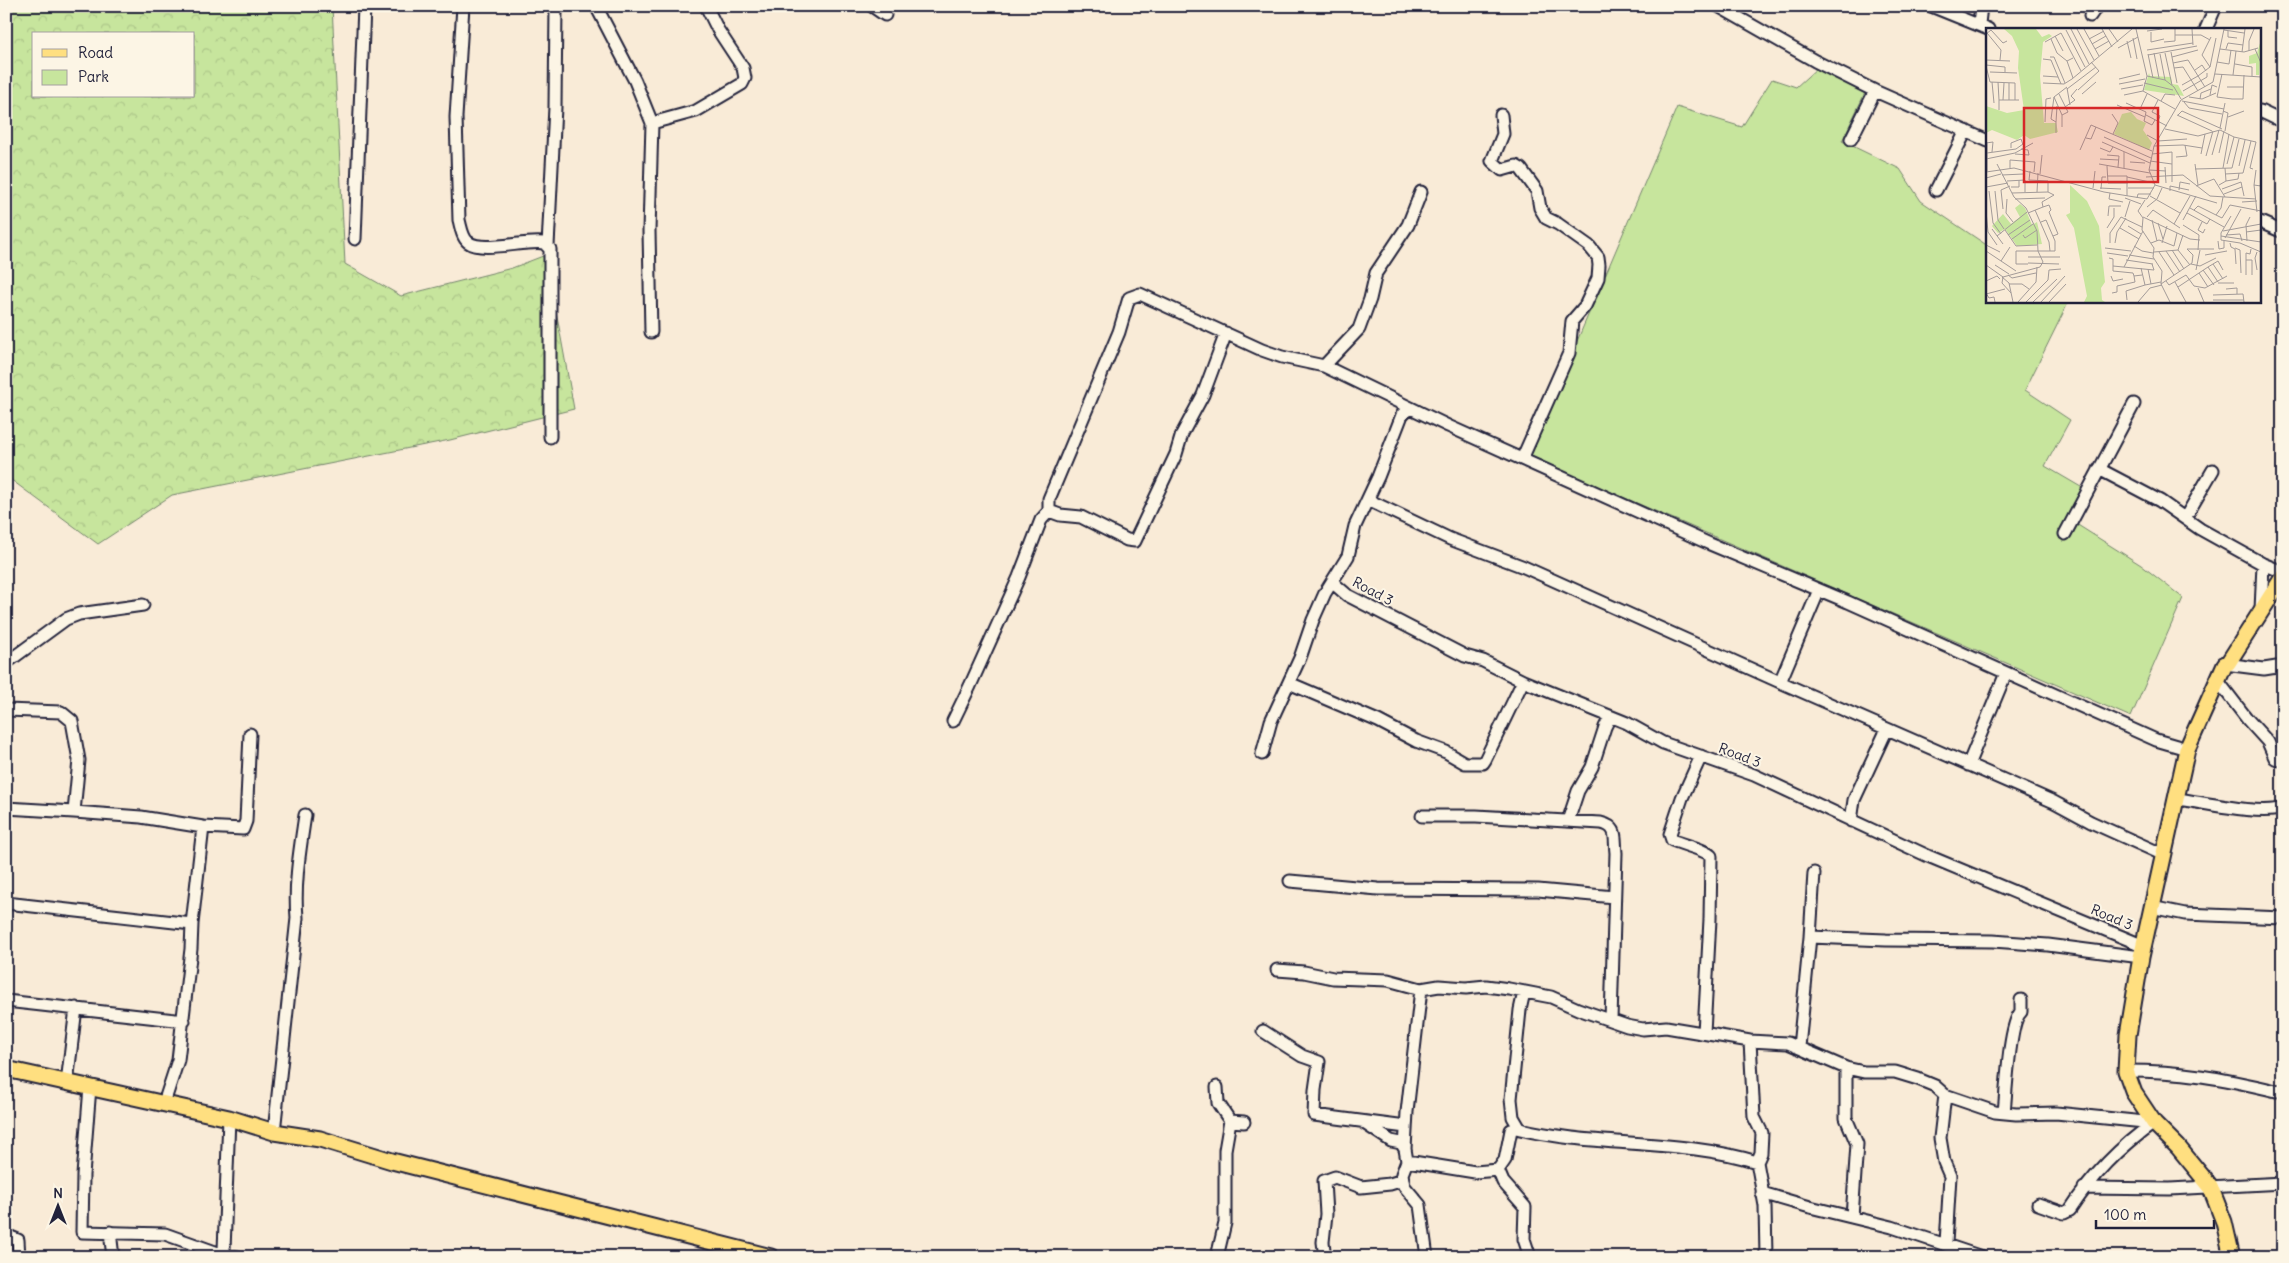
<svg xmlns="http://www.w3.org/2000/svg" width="2289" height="1263" font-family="Delius,sans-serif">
<defs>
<pattern id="forest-crowns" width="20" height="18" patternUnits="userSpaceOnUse" patternTransform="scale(1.25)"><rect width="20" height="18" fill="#c7e59d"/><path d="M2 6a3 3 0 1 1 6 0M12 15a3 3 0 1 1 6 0" fill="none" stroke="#abc488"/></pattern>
</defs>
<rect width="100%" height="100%" fill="#f9ebd7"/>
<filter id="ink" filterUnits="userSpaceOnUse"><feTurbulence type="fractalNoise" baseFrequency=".02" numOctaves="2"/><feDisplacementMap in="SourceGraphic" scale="10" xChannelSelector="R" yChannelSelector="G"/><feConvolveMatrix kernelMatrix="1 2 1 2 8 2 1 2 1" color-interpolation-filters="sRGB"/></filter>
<g filter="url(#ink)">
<path fill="#c7e59d" stroke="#74846c" d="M 1818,67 L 1865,93 L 1842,141 L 1900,169 L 1921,201 L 1988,246 L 1988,301 L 2069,301 L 2025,390 L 2070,420 L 2045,466 L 2086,490 L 2073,522 L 2141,565 L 2183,598 L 2131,717 L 1528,456 L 1677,107 L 1742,127 L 1772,79 L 1796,87 Z"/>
<path fill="url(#forest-crowns)" stroke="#74846c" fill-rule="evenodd" d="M 6,6 L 332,6 L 345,264 L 401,296 L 512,268 L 543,256 L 557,316 L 574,409 L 450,440 L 172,495 L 98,544 L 6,476 ZM 34,34 L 194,34 L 194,96 L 34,96 Z"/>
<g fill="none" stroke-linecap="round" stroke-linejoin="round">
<defs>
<path id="minor" d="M 463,6 L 456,117 L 459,220 C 461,227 462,237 468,242 C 482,253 525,240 544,243 L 550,249 L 550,437
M 596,6 L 635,81 L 652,123 L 649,231 L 651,332
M 872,6 L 885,15
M 1718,6 L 1815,61 L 1875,91 L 1988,141
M 1931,6 L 1988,29
M 2090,16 L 2097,6
M 1979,24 L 1981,6
M 2206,29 L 2216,6
M 2260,111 L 2283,122
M 1501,115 L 1503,134 L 1492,161 L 1502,170 L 1516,166 L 1521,169 L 1537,191 L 1540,208 L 1546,218 L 1558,224 L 1589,246 L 1598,257 L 1599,265 L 1598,278 L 1585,306 L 1572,321 L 1569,353 L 1522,459
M 652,123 L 696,111 L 742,84 L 745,78 L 743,68 L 718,30 L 706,6
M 1851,139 L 1875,91
M 1936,190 L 1966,131
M 2260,222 L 2283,232
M 355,239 L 364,6
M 548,246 L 555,107 L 556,6
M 1324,366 L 1359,329 L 1370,299 L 1376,273 L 1408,225 L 1421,192
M 2099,469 L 2160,501 L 2200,529 L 2263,564 L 2283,572
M 1368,500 L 1450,539 L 1524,567 L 1780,682 L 2054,802 L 2091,822 L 2164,855
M 1049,511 L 1060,515 L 1081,517 L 1127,540 L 1135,541 L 1176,454 L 1182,434 L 1203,395 L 1226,333
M 2185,518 L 2213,470
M 2065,534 L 2134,404
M 1332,582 L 1347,595 L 1465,656 L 1483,661 L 1523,681 L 1627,723 L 1663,743 L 1754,775 L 1928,856 L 2144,946
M 2261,610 L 2263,564
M 6,663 L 66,619 L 79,614 L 143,605
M 2225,664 L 2264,669 L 2283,666
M 2218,681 L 2248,720 L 2268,742 L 2275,758 L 2283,761
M 1780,682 L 1819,590
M 1289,683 L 1378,721 L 1416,741 L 1446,752 L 1465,763 L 1483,763 L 1485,760 L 1523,681
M 6,710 L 61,712 L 72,721 L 79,760 L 74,812 L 6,808
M 953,721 L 970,686 L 1019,577 L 1041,520 L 1049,511 L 1049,499 L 1119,332 L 1129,298 L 1140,294 L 1262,350 L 1282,357 L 1324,366 L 1448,426 L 1710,544 L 1848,602 L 2156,740 L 2187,749
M 1262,754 L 1271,721 L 1300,658 L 1313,620 L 1325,593 L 1348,556 L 1355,526 L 1378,477 L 1402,415 L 1409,408
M 1701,756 L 1682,798 L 1670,834 L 1672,840 C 1683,845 1704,849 1711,856 L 1710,919 L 1704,1033
M 1968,765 L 2006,673
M 2177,799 C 2202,802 2261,816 2283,808
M 74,812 L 141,817 L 203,827 L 243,829 L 246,821 L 250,734
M 1422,816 L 1476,816 L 1601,823 C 1619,827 1614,838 1616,853 L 1611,1020
M 1568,821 L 1578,791 L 1592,767 L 1605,727 L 1610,717
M 1851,821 L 1854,800 L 1887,729
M 1290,881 L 1378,889 L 1538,890 L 1614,897
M 6,903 L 192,924 L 191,949 L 178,1060 L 164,1103
M 2151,907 L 2185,914 L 2283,918
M 192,924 L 203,827
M 1810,937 L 1886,940 L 1993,941 L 2048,945 L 2141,957
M 1277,970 L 1304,972 L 1333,978 L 1388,980 L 1421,989 L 1439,986 L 1466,988 L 1486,986 L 1509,989 L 1551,997 L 1578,1009 L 1627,1026 L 1643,1029 L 1666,1027 L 1750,1041 L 1788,1043 L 1846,1068 L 1864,1072 L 1895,1072 L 1918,1079 L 1935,1086 L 1945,1095 L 1995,1112 L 2016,1114 L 2056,1113 L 2154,1123
M 1421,989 L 1407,1112 L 1405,1149 L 1407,1161 L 1402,1174 L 1404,1186 L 1420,1205 L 1427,1257
M 6,1001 L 184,1021
M 1263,1031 L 1302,1056 L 1319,1062 L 1315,1090 L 1314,1115 L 1406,1127
M 1750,1041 L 1754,1117 L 1762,1133 L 1761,1153 L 1757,1162
M 1799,1047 L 1810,937 L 1814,873
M 1846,1068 L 1846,1118 L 1857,1144 L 1852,1217
M 2126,1071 C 2182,1071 2222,1078 2276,1091 L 2283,1090
M 67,1083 L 76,1008
M 90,1087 L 83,1175 L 82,1232 L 165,1234 L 218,1253 L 238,1257
M 1217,1087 L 1218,1103 L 1230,1121 L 1225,1150 L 1225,1223 L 1217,1257
M 1945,1095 L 1940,1138 L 1944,1162 L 1950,1176 L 1946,1243
M 2004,1113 C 2006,1095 2009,1022 2021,1012 L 2021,1000
M 1230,1121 L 1244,1122
M 1364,1123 L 1391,1141 L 1401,1143 L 1405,1149
M 1520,1129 L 1513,1117 L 1511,1099 L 1520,1010 L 1524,992
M 274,1132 L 297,918 C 294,883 300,850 305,815
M 1407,1161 L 1475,1172 L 1498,1170 L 1505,1160 L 1511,1130 L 1516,1128 C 1595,1148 1680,1138 1757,1162 L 1765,1206 L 1766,1257
M 1498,1170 L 1503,1182 L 1525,1207 L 1524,1239 L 1530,1257
M 2084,1188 L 2170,1189 L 2283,1183
M 1762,1193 L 1810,1207 L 1892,1227 L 1982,1257
M 2038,1204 L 2064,1213 L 2070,1210 C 2092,1176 2121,1146 2154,1123
M 110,1232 L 113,1257
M 6,1235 L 18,1240 L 19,1257
M 218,1255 L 218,1253 L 224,1250 L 229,1118
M 1325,1257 L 1323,1242 L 1326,1214 L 1324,1181 L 1335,1177 L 1361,1187 L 1390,1184 L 1403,1180"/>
<path id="major" d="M 6,1069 L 229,1118 L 274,1132 L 320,1139 L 392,1161 L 771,1257
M 2232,1257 L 2224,1222 L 2210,1186 L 2178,1147 L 2154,1123 L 2134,1093 L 2126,1071 L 2128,1035 L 2141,957 L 2187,749 L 2225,664 L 2228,663 L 2283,577"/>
</defs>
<use href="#minor" stroke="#22223b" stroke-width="15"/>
<use href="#major" stroke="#22223b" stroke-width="19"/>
<use href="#minor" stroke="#fcf5e5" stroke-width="11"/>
<use href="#major" stroke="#ffdf80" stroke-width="15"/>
</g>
</g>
<g text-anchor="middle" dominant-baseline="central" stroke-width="4" stroke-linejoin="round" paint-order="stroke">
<g font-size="14" fill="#22223b" stroke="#fcf5e5">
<text transform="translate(1373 591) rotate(28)">Road 3</text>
<text transform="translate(1740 755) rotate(21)">Road 3</text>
<text transform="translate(2112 917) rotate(23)">Road 3</text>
</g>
</g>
<g transform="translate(1986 28)">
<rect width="275" height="275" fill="#f9ebd7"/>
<path d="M 275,12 L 273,47 L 270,47 L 270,35 L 263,36 L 263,28 L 271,25 ZM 163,45 L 164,48 L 185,49 L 186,56 L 192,57 L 198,68 L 158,62 ZM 145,84 L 151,91 L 160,95 L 157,102 L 166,115 L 163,122 L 128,106 L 136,86 ZM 34,176 L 39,180 L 46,197 L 51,194 L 56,216 L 31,218 L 19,201 L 12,205 L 6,198 L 17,186 L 25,196 L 34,189 L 29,180 Z" fill="#c7e59d"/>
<path d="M 18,1 L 50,1 L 56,9 L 63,6 L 66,8 L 57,14 L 54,48 L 58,95 L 70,95 L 72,104 L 44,111 L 38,107 L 31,112 L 6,102 L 0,105 L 0,78 L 21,85 L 38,82 L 32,40 L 33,23 L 26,8 ZM 84,157 L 101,173 L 113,198 L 119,254 L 115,260 L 116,272 L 119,274 L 98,274 L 101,268 L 88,200 L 80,187 L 84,185 Z" fill="#c7e59d"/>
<path fill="none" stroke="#a39b99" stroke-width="1" d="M 85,1 L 103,36M 91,1 L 108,32M 98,1 L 113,28M 116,1 L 126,19M 123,1 L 132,14M 150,1 L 161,48 L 157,63 L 189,81M 189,1 L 189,7 L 215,7 L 224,12M 206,1 L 207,17M 80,2 L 99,39M 238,2 L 258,5M 161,3 L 176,1M 242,3 L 242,9 L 251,10M 165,4 L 165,14 L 178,11M 1,5 L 15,22 L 14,32M 75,5 L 95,43M 0,6 L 5,2 L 17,15 L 21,13M 69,8 L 77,23M 147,10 L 151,31M 65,11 L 71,25 L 81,33 L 87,30M 103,11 L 118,3M 141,13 L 145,30M 59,14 L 75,5M 178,14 L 189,13 L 189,7M 106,16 L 120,8M 132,20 L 152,9M 109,21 L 123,13M 234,21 L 258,24 L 272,20M 240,21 L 242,15 L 257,17M 269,21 L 275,35M 161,22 L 207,15M 263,23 L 263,13 L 268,1M 185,24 L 191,55M 256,24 L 259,1M 168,25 L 173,50M 179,25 L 186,57M 162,26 L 167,50M 174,26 L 179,52M 162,27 L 211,18M 64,29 L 68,29 L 79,55M 186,29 L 212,22M 57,31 L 65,32 L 75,56M 0,32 L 24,33M 81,33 L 87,50M 231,34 L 243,36 L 245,22M 187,35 L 202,32 L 219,59M 249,36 L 266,39 L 266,48M 0,37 L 19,39 L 19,44M 0,38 L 4,54 L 29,55 L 29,72M 224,39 L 216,27 L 225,9M 188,40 L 197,39 L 212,63M 209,42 L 216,37 L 220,43M 4,44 L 31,45M 229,46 L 275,49M 236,46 L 231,69 L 246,71 L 257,71 L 258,47M 247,47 L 250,23M 57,48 L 72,49M 161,48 L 179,52 L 188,59 L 195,71M 212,48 L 224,39 L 230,10M 133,51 L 154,46M 6,54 L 8,75M 12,54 L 13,72M 57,55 L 78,56 L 86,51 L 146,1M 158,55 L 187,62M 133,56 L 159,51M 196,57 L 212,48M 241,59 L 257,59M 81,60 L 84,77M 81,61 L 110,39M 135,61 L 157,57M 92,62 L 113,43 L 105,34M 197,63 L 221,49 L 221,45M 73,66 L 82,84 L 76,87M 96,66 L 110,54M 138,67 L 157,63M 224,67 L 226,57 L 231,59M 68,69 L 65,91 L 70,94 L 70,105M 203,69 L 216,71 L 230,65M 214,71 L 215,65 L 225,61M 17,72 L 18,55M 23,72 L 23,55M 172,72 L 166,84 L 174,88 L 172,93M 175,73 L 179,66 L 189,67M 196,73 L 238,81M 198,74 L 203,80 L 236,86M 140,75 L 160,84 L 159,89M 131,77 L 159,89 L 158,93 L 166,97 L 169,92M 79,79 L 89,72 L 85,68 L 91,61M 154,81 L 161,66M 13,82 L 13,72 L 33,72M 237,83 L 242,85 L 239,103M 126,86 L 132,95 L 127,106M 160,87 L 181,98M 191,87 L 226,103M 192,87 L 196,83 L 236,101M 242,89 L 258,83M 59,94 L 60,71 L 65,70M 70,94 L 71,78M 76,99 L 76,87 L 68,69 L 81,59M 234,100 L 239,75M 179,101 L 212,108 L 234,102 L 248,109 L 270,114 L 264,140 L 267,141M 161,107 L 172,113 L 201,111M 118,109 L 165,130M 100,110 L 105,111 L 110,99M 116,114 L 164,135M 0,115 L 7,114 L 6,124M 168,118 L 197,117 L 216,120M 25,120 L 25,115 L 35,111 L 37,117M 114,120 L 124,124 L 127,119M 94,122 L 105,97 L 166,123M 138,124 L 138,140M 1,125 L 30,121 L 37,116M 233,125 L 238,103M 29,126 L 43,127 L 42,122 L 35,121M 166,126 L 186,124 L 186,154M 215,126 L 219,106M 121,127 L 133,128 L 132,139M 226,127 L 233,102M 220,128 L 227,103M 190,129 L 201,128 L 199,117M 0,131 L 29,125 L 47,115M 114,131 L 133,132M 164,133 L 186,136M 144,134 L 159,135M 11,136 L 28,169 L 40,180 L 51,203 L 52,223 L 57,234 L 54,239 L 17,249M 113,136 L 164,145M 209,136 L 212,157M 241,136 L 248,109M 121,138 L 122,155 L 142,155M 253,138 L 259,112M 179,139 L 180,155M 24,140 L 24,132 L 49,134 L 48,144M 237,140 L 243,106M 209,141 L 246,140 L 253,111M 163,142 L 180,143M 1,143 L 1,114M 0,144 L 28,140 L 118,164 L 161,171 L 169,157 L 163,142 L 168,118 L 195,72 L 227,54 L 238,1M 54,146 L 56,127M 239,146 L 257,145 L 265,113M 16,147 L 37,146M 121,148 L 141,148 L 141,168M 141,149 L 168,155M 160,149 L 197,147 L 224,168 L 270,171M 0,150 L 15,146M 228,151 L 239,169M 21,153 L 39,152 L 39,164M 240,153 L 252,151 L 253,145M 169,157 L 231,175M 233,157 L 240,153 L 239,140M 268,157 L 270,142M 210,158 L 228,151M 0,159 L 22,155M 25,159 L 33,159 L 33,152M 107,160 L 109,143M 114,160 L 135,161M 142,160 L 168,160M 115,161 L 116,149 L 120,149M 236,161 L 255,154 L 258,168M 193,162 L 194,154 L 204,156M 3,163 L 7,195 L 15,206M 9,163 L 12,192 L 18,201M 184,163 L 184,158 L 203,162M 51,164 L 52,145M 26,165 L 62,164M 124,165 L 123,171 L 137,174M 238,166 L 256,159M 164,168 L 194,185M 139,170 L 155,176M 151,170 L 152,166 L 165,166M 21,171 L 20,185 L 27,194M 29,171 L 59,170M 159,172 L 152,183 L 157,190 L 156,202 L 168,220 L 167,229 L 176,243 L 175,256 L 184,274M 256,174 L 271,173M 57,179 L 63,177 L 65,182 L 63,184 L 72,206 L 67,208M 161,179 L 171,171 L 176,160M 204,180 L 238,199M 17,181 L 15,162 L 24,158M 208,182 L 212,178 L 236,190M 0,183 L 2,204 L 11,217M 271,184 L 268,157 L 275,158M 42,185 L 57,179 L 56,174 L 68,167 L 62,164 L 62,153 L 43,152 L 44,143M 201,185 L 221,196 L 224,191M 230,187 L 235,180 L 237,169M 122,188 L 123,178 L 135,178M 245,188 L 235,205 L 235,212 L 254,215 L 275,224M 139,189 L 144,173M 157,189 L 204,211 L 214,212M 161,189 L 167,182 L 194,200M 236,190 L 244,177 L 275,183M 166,192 L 171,213M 197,192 L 210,168M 55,194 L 60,192 L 69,213 L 69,223 L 64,223M 216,194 L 212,202 L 217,205 L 219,201M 172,195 L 177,211M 188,196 L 204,168M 197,197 L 213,207 L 212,222M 142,198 L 155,206M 121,200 L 128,189 L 128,180M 134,200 L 153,211M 6,201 L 17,216M 19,202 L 30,218 L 51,217M 237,203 L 275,196M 260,204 L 275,202M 22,207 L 44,192M 37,207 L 39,210 L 51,202M 240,207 L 254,206 L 256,213M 11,208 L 41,184M 235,208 L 275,214M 239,210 L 255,181M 26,211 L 47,196M 232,213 L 233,221 L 238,220 L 238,213M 261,213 L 260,197 L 264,189M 124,215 L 124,205 L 135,189 L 156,199M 129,215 L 131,204 L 140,190M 165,215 L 173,212 L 188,218 L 191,205M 176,215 L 181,198M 244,215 L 245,219 L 249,221 L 250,236M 0,217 L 14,224M 148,218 L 156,223 L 167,225M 24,219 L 15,233 L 30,243M 119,220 L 145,223M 249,220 L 254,222 L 255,245M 186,222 L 198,241M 192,222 L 197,207M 0,223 L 15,233M 180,223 L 194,244M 168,224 L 192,222 L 204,237M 173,224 L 188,247M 121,225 L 142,228M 143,227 L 168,231M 219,227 L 241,223M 42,229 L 74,229M 123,230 L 127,231 L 127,238 L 168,242 L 166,236M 140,232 L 167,236M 260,232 L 266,232 L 266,247M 42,235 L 73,236M 42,236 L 30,236 L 30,223 L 64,223 L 63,214 L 49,182M 205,236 L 214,238 L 230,230M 227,236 L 237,251M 0,237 L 17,249M 9,237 L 23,246M 127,238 L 127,243 L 147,245 L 148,248 L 156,247M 138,239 L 157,203M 155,240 L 159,257 L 175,254M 162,241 L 165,256M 210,242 L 214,222M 217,242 L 228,257M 271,242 L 269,230 L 271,224M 213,245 L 222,259M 22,247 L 26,250 L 50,245M 260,247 L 260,225 L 264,226 L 265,221M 125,248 L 127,253 L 137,251M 16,249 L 23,255 L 27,274M 17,249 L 16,255 L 25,265M 0,253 L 11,248 L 14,251M 180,253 L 183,257 L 200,247 L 208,258 L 219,260 L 241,248M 189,254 L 200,274M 232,254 L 222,239 L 232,233 L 237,242M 232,255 L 248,255M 23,256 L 36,256 L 43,261M 175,256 L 206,235 L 207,227 L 201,221 L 228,221M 192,259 L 222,239M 212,260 L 218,274M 240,261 L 251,260 L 251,266M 0,265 L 3,270 L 8,269 L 9,274M 126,265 L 131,264 L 131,258 L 149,254 L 148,248M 0,266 L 19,261M 227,267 L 257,266 L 258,274M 141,272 L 140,263 L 159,257M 227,272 L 258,272M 32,274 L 50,254 L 51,239M 40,274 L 62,252 L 63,242 L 75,241M 47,274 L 71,251M 55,274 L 79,248M 63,274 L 80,256M 152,274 L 164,260 L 176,257"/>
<path fill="#d62828" fill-opacity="0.15" stroke="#d62828" stroke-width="2.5" d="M 38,80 L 172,80 L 172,154 L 38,154 Z"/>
<rect width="275" height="275" fill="none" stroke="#22223b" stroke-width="2.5"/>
</g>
<rect width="2289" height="1263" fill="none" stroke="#fcf5e5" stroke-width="25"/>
<rect x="12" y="12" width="2264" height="1238" fill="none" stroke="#22223b" stroke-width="2" filter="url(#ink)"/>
<rect x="32" y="32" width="162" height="65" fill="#fcf5e5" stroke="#a5a1a1"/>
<rect x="42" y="49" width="25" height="8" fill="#ffdf80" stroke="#a5a1a1"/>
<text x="78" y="58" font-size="15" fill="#22223b">Road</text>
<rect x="42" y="70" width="25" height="15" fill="#c7e59d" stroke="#a5a1a1"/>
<text x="78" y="82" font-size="15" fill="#22223b">Park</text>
<g transform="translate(58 1206)" stroke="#fcf5e5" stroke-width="4" paint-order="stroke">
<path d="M0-4L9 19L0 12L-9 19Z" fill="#22223b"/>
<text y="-8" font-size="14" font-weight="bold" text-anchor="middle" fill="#22223b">N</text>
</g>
<path d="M2096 1220v8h118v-8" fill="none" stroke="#22223b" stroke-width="2.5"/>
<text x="2104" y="1220" font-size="15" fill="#22223b" stroke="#fcf5e5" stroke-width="4" paint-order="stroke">100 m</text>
</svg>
